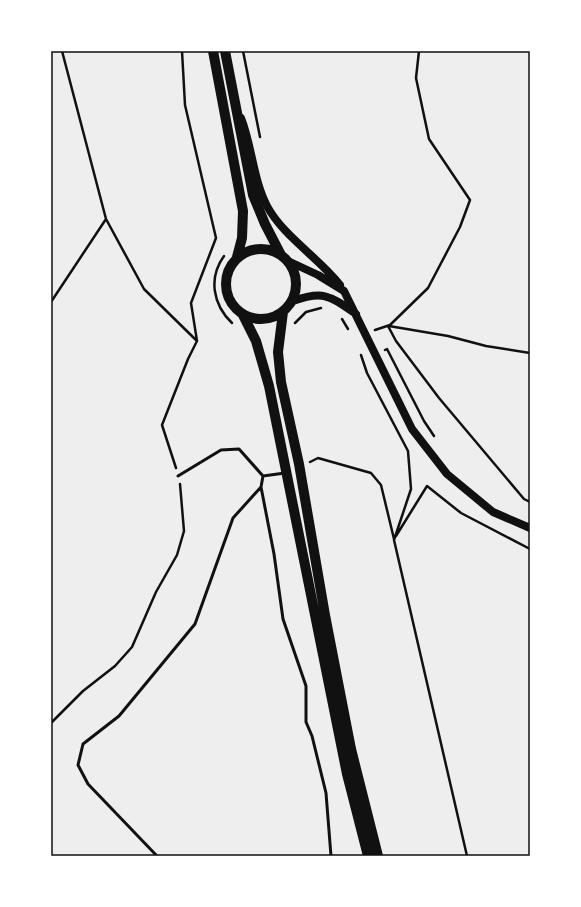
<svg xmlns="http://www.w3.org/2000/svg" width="581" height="907" font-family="'DejaVu Sans',sans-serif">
<rect width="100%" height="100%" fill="#fff"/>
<path fill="#eee" d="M 51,51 L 530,51 L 530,856 L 51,856 Z"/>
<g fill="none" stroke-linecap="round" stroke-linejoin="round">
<path stroke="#111" stroke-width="2.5" d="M 62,51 L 106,219 L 144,289 L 197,341
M 243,51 L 260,137
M 224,256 C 208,278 213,305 232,323
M 51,302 L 106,219
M 342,319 L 348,329
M 295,323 L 306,312 L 321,308
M 388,326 L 396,341 L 439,398 L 524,499 L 530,502
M 389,326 L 448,336 L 486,346 L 530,353
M 375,330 L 390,325 L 428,288 L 460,227 L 470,200 L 429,139 L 416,78 L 419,51
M 385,350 L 387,349 L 424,421 L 434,436
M 361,355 L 367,373 L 408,451 L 411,489 L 394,540 L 467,856
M 310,462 L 318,458 L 371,473 L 381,485 L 394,539
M 176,468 L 162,425 L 188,359 L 197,341 L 191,303 L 216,238 L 185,105 L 182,51
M 396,536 L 427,486 L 461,513 L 530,549
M 51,723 L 83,691 L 115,666 L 132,647 L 156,592 L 177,555 L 184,531 L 180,484"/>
<path stroke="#111" stroke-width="3" d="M 178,476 L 221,450 L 239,449 L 263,476
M 263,476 L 261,487 L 274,554 L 283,619 L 306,686 L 306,722 L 312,736 L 326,793 L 331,856
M 263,476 L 285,473
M 157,856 L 88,784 L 78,765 L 83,744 L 119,716 L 195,624 L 233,518 L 261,487"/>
<path stroke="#111" stroke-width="8" d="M 241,118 C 252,146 253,179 267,206 C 283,236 319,258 340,285
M 288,261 L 318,275 L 344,291 L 412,429 L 447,474 L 493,512 L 530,528
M 293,301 C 324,290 330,296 356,314"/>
<path stroke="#111" stroke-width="10" d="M 213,51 L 243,211 L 242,238 L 237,257
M 225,51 L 253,195 L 265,224 L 281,255
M226 284a35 35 0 1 1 70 0a35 35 0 1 1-70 0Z
M 283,312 L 278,352 L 281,382 L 299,464 L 325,615 L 351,749 L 378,856
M 243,315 L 256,341 L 269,386 L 347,774 L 368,856"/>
</g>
<rect width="581" height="907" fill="none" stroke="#ffffff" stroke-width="104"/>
<rect x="52" y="52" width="477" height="803" fill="none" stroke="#111" stroke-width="1.5"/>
</svg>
